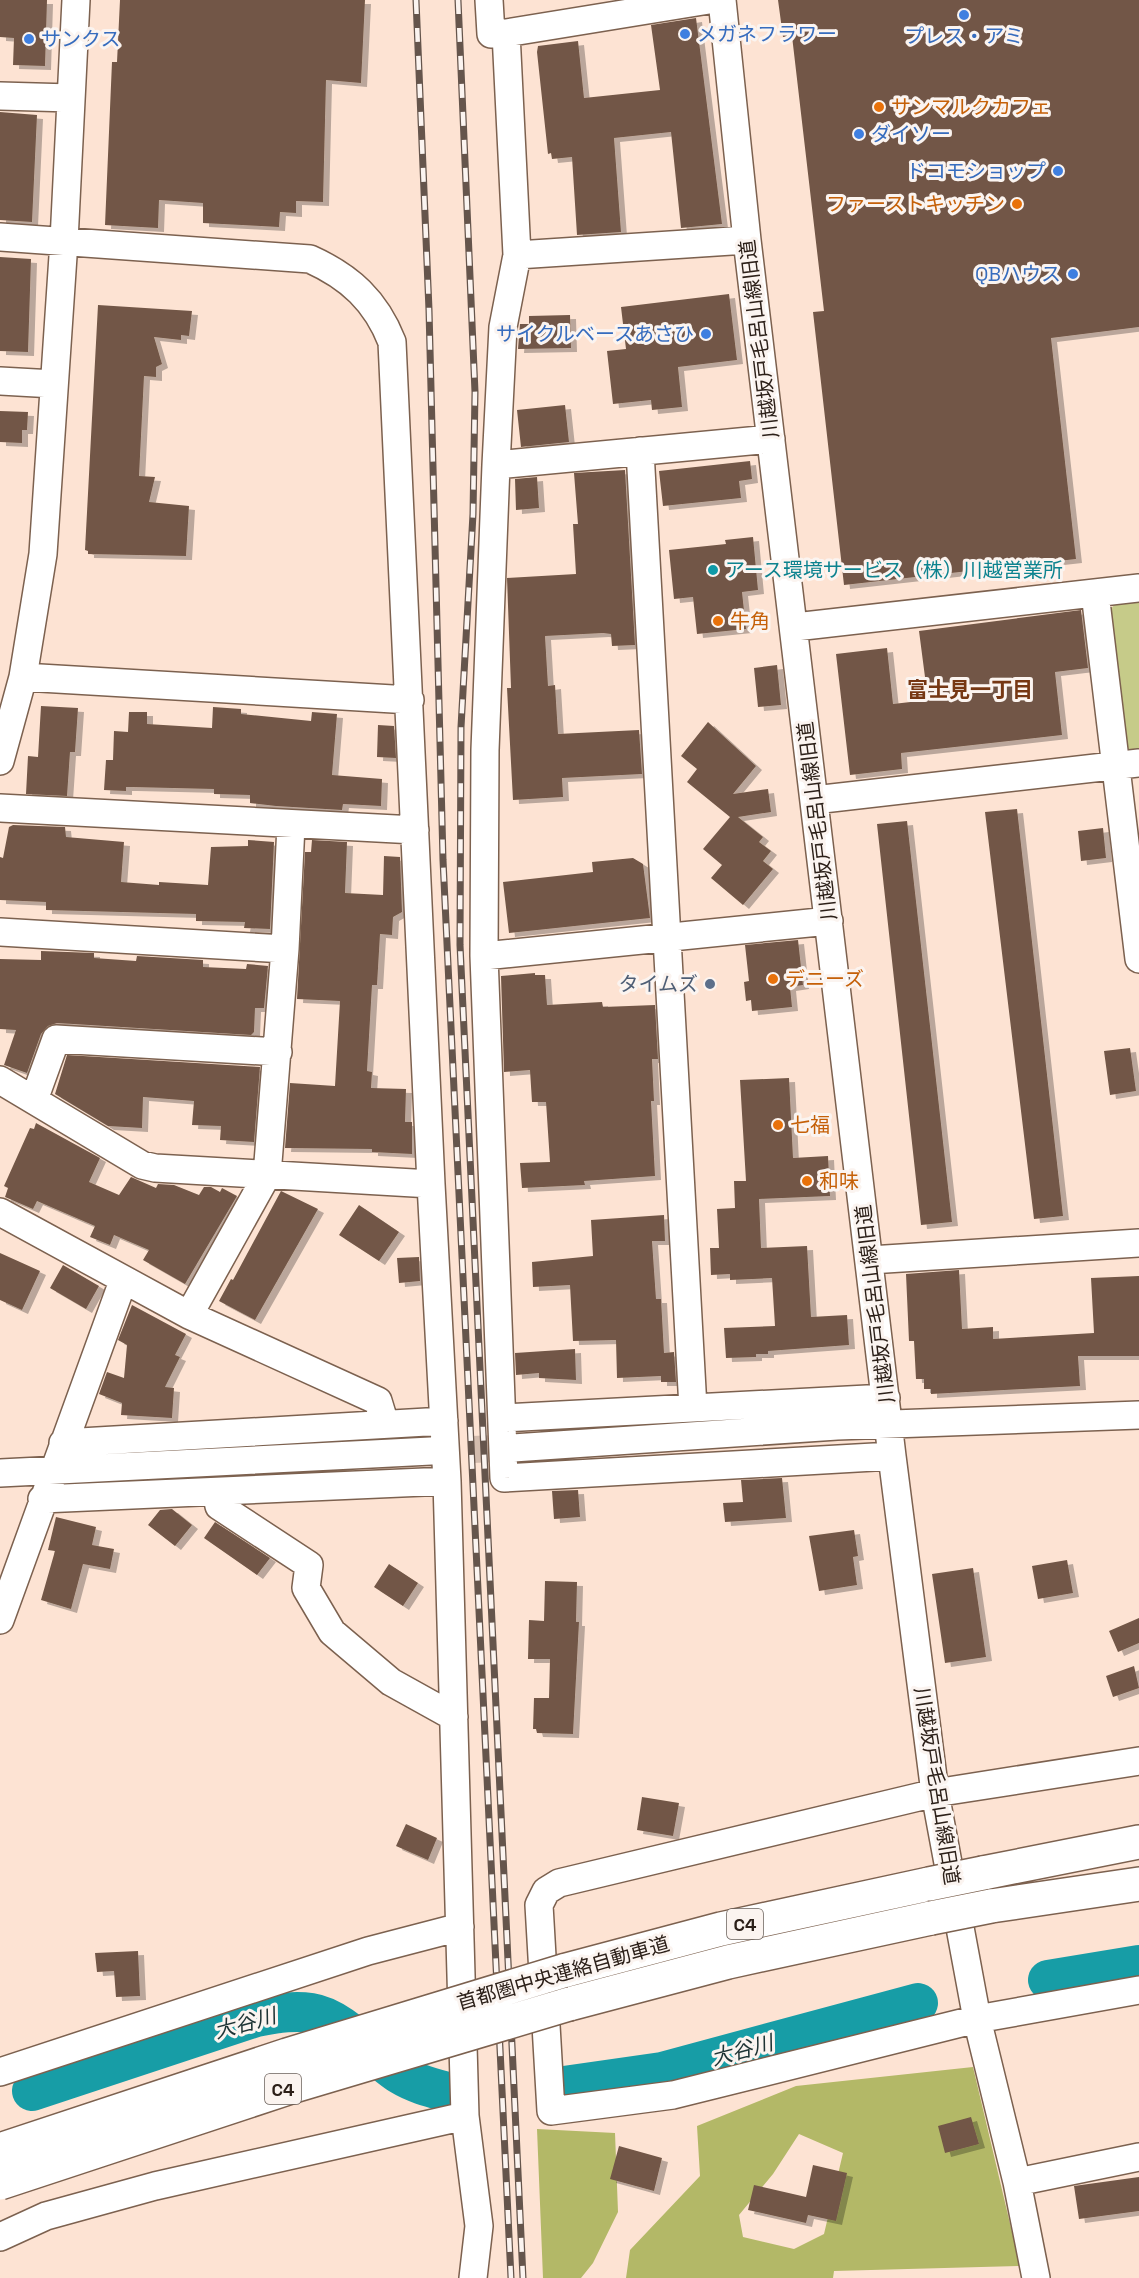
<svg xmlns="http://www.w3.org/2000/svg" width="1139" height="2278" font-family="'Space Grotesk','Noto Sans JP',sans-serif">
<defs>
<filter id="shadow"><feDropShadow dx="6" dy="4" stdDeviation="0" flood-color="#0004"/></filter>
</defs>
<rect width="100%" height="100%" fill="#fde3d3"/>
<path fill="#c6cb89" d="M 1139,602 L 1139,753 L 1131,754 L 1123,747 L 1109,611 L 1115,604 Z"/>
<path fill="#b3b867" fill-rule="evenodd" d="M 973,2067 L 1020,2266 L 834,2271 L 833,2278 L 626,2278 L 630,2250 L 700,2176 L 697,2126 L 796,2086 ZM 799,2134 L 843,2153 L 824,2234 L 794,2249 L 743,2237 L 739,2215 L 773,2174 Z
M 537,2129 L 615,2133 L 618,2212 L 593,2263 L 581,2278 L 543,2278 Z"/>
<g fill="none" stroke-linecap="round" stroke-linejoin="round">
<path stroke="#179da6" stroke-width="40" d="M 1048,1980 L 1139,1965
M 564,2086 L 662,2072 L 918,2003
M 32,2091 L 256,2017 C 274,2014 292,2010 311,2013 C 344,2018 373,2058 401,2075 C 414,2083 429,2087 444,2091"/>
</g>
<path fill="#725746" filter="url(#shadow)" d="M 0,0 L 47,0 L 45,66 L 13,65 L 14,38 L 0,37 Z
M 120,0 L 365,0 L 361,83 L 326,80 L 323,202 L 296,201 L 296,213 L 280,212 L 279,227 L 203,223 L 203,203 L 159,200 L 158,228 L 105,225 L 112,62 L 117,62 Z
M 778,0 L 1139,0 L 1139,327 L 1051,338 L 1076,559 L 844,585 L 813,312 L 824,311 L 792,36 L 783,37 Z
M 696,18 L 722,224 L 681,228 L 671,132 L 614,138 L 621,232 L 577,235 L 572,157 L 552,159 L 551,153 L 548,154 L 537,52 L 538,46 L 578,41 L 584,98 L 660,90 L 651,25 Z
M 0,112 L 37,115 L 32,222 L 0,220 Z
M 0,257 L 31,259 L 28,352 L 0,351 Z
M 729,294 L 737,360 L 678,367 L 682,407 L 652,410 L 651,400 L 613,404 L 607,351 L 626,349 L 621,307 Z
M 98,305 L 192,311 L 189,336 L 181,335 L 181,340 L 154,337 L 162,364 L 156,367 L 156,377 L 144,376 L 139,476 L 155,477 L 149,502 L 189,506 L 186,556 L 88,554 L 88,551 L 85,550 Z
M 570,315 L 571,348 L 518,349 L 520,324 L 529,324 L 529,316 Z
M 565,405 L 569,442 L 521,447 L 517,410 Z
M 0,411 L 28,412 L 27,430 L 22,430 L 22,443 L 0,442 Z
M 750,461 L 752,479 L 739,481 L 741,498 L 663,506 L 659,471 Z
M 625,470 L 635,645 L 612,646 L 611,634 L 603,633 L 545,636 L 548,686 L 555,685 L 558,734 L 639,730 L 642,774 L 562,778 L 563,797 L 513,800 L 507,688 L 511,688 L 507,578 L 576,574 L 573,524 L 578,524 L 574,473 Z
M 537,477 L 539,508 L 516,510 L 515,479 Z
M 753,537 L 758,590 L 742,592 L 746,629 L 697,634 L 693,597 L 674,599 L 669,550 L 726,544 L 725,540 Z
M 1081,610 L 1088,668 L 1055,672 L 1062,735 L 901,753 L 902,769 L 850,775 L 836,654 L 887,648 L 893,704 L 928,700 L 919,631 Z
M 777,665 L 781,705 L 758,707 L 754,668 Z
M 41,706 L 78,708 L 75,752 L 70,752 L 67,796 L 26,794 L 28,756 L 38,757 Z
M 213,707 L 241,709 L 241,714 L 311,721 L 312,712 L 337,714 L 332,775 L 382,779 L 381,806 L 343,804 L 342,810 L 276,806 L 250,803 L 250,795 L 214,794 L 214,789 L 131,787 L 126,787 L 126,791 L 104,790 L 106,760 L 113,760 L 114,731 L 128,732 L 129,712 L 147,712 L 147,724 L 212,728 Z
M 708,722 L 756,766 L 733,794 L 768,789 L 771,812 L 738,817 L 763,837 L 759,842 L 771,851 L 763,861 L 773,869 L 743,905 L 711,878 L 722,865 L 703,849 L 730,817 L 687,782 L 697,769 L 681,756 Z
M 378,725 L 394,726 L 396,758 L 377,757 Z
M 1017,809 L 1063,1216 L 1034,1219 L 985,812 Z
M 907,821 L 952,1222 L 921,1225 L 877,824 Z
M 13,825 L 65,827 L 66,837 L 124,842 L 121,882 L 159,885 L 159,882 L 208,885 L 211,847 L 248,846 L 248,840 L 274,842 L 270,929 L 244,928 L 245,922 L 196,921 L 196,914 L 46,910 L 46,902 L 0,900 L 0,857 L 3,858 L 9,827 Z
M 1103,828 L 1106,858 L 1081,861 L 1078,831 Z
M 312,840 L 347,842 L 345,893 L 383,895 L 384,856 L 400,857 L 402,912 L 393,917 L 392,935 L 380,934 L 377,985 L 372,985 L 367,1071 L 372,1072 L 371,1088 L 406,1089 L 405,1122 L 412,1122 L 412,1154 L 372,1152 L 372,1149 L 285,1148 L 290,1083 L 335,1086 L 340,1001 L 297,999 L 305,852 L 311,852 Z
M 633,858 L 643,864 L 650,918 L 509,933 L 503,882 L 593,872 L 592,862 Z
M 798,940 L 803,985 L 790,987 L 792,1007 L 752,1011 L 751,1000 L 746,1001 L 744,982 L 749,981 L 745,945 Z
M 41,951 L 94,953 L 94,958 L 136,961 L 137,956 L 203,960 L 203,967 L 246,969 L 247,964 L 268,966 L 264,1008 L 255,1008 L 254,1032 L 251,1035 L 57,1023 L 48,1026 L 41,1034 L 27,1073 L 4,1065 L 16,1030 L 0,1029 L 0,959 L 41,960 Z
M 535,973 L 535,975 L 545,975 L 547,1005 L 602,1002 L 603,1007 L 655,1005 L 658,1059 L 652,1059 L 654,1101 L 651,1101 L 655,1176 L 584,1181 L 585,1185 L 522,1188 L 520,1163 L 550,1162 L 546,1102 L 532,1102 L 530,1070 L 504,1072 L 501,976 Z
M 1130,1048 L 1136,1091 L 1110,1095 L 1104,1051 Z
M 67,1055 L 260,1067 L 254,1142 L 220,1140 L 221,1126 L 192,1125 L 194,1101 L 143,1097 L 142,1128 L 108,1126 L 55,1094 Z
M 789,1078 L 793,1158 L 828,1156 L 830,1196 L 759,1199 L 761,1248 L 807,1246 L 811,1317 L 847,1315 L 849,1345 L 768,1351 L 768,1354 L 756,1354 L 756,1357 L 726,1358 L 724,1328 L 775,1326 L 772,1278 L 730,1280 L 730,1274 L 711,1275 L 710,1248 L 719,1248 L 717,1209 L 735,1208 L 734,1181 L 746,1181 L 740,1080 Z
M 36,1123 L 100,1158 L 89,1182 L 119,1195 L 131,1177 L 156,1188 L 158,1184 L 174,1185 L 199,1195 L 204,1187 L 211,1187 L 220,1192 L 222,1188 L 237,1196 L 185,1284 L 143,1260 L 149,1250 L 114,1235 L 110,1245 L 90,1237 L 95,1226 L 37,1201 L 33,1209 L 5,1197 L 8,1188 L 4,1186 L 30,1128 L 34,1129 Z
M 281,1191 L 318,1209 L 255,1320 L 219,1301 L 231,1279 L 233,1280 Z
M 359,1205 L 399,1232 L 379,1261 L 339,1235 Z
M 664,1215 L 665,1241 L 652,1241 L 656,1299 L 661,1299 L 664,1353 L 674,1352 L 676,1382 L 661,1382 L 661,1376 L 617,1378 L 616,1340 L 573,1341 L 570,1285 L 533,1287 L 532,1262 L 593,1256 L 591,1220 Z
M 0,1253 L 40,1271 L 22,1310 L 0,1300 Z
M 419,1257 L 420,1281 L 399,1283 L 397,1258 Z
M 63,1265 L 99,1286 L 86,1309 L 50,1288 Z
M 959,1270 L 962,1329 L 993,1327 L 993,1339 L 1094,1333 L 1091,1278 L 1139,1276 L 1139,1356 L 1078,1356 L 1080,1386 L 931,1394 L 931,1389 L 924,1389 L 924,1379 L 916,1379 L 914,1341 L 909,1341 L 906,1274 Z
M 132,1305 L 186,1334 L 175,1355 L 180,1357 L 165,1387 L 174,1388 L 172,1418 L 121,1415 L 122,1403 L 99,1394 L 107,1372 L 124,1378 L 127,1345 L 118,1340 Z
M 575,1349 L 576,1380 L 539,1378 L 539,1373 L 516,1375 L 515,1353 Z
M 782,1478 L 786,1518 L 725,1522 L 723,1503 L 743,1502 L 741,1480 Z
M 578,1490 L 580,1517 L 554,1519 L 552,1491 Z
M 172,1509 L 192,1525 L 175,1546 L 148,1525 L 160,1510 Z
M 56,1517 L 96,1527 L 92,1545 L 114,1549 L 110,1569 L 83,1564 L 71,1609 L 41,1600 L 55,1551 L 48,1550 Z
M 215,1522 L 270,1558 L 257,1575 L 204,1538 Z
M 854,1530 L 858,1556 L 853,1557 L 857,1585 L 819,1591 L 809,1536 Z
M 1067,1560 L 1073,1593 L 1038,1599 L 1032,1566 Z
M 389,1564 L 418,1583 L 403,1606 L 374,1587 Z
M 973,1568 L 986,1657 L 945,1663 L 932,1574 Z
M 545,1581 L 577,1582 L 576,1622 L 579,1622 L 573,1734 L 537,1733 L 536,1729 L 533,1729 L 534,1698 L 549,1698 L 550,1659 L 528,1659 L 529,1620 L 544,1621 Z
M 1139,1618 L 1139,1643 L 1118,1652 L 1109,1631 Z
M 1134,1666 L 1139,1688 L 1113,1697 L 1106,1676 Z
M 642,1797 L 679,1803 L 673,1836 L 637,1830 Z
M 406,1824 L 437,1838 L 428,1860 L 396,1846 Z
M 138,1951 L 140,1996 L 116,1997 L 114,1971 L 97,1972 L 95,1953 Z
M 971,2117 L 979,2144 L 945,2153 L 938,2126 Z
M 619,2146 L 662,2158 L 654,2191 L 610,2179 Z
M 813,2165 L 847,2173 L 836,2221 L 808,2215 L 806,2223 L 748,2210 L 754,2185 L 806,2197 Z
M 1139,2177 L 1139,2211 L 1079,2219 L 1074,2186 Z"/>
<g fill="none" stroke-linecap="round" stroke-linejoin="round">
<path stroke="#d3bcae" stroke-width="27" stroke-dasharray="27 14" stroke-linecap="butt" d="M 431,1451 L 513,1448"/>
<defs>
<path id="minor" d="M 489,0 L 491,34 L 506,33
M 709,0 L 506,33 L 517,255 L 503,327 L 496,465 L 485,750 L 484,956 L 504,1478 L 892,1456
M 722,0 L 747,240 L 892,1456 L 935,1793 L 977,2019 L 1017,2182 L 1036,2278
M 0,96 L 71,98
M 0,237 L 310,259 C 350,277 376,301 392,342 L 431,1184 L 447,1481 L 42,1499
M 517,255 L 747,240
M 0,381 L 54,384
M 640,451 L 693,1408
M 496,465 L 771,439
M 1095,593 L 1139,959
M 795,627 L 1139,588
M 23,677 L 410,700
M 0,761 L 23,677 L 43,554 L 64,241 L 76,0
M 814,800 L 1139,763
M 0,808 L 415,830
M 0,932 L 285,949
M 484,956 L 829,921
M 0,1080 L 142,1165 L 155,1168 L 431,1184
M 34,1100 L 56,1039 L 278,1052
M 0,1212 L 189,1315 L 378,1401 L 385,1424
M 870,1260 L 1139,1243
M 189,1315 L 267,1175 L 285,949 L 291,825
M 502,1418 L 886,1398
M 63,1443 L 444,1421
M 513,1448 L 837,1426 L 1139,1415
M 0,1473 L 431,1451
M 216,1492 L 219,1506 L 309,1565 L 306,1588 L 332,1632 L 391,1682 L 454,1717
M 0,1620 L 123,1281
M 1139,1761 L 935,1793 L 559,1883 L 546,1891 L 539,1905 L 551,2111 L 673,2095 L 977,2019 L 1139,1990
M 0,2072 L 368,1951 L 460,1927
M 465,2116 L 479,2226 L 473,2278
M 1017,2182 L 1139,2157
M 0,2237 L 46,2216 L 155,2186 L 465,2116 L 447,1481"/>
<path id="highway" d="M 983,1873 L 1139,1842
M 991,1906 L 1139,1884
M 563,1971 L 721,1929 L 929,1884
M 569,2004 L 728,1962 L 931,1918"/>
</defs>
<use href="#minor" stroke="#7c614f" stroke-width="30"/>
<use href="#highway" stroke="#7c614f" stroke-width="36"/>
<use href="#minor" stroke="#fff" stroke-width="27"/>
<use href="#highway" stroke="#fff" stroke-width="33"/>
<defs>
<path id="rail" d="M 416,0 L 429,310 L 443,860 L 511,2278
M 458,0 L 475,392 L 473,514 L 461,727 L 460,945 L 523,2278"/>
</defs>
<use href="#rail" stroke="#65554c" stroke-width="7"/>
<use href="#rail" stroke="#fbf4f0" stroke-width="4.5" stroke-dasharray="14" stroke-linecap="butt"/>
<defs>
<path id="highway-bridge" d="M 929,1884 L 983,1873
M 931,1918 L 991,1906
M 0,2150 L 287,2055 L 563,1971
M 0,2183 L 294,2086 L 569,2004"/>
</defs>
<use href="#highway-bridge" stroke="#7c614f" stroke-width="36" stroke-linecap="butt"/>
<use href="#highway-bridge" stroke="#fff" stroke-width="33"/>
</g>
<g fill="#3f7fe0" stroke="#fbf4f0" stroke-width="2">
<circle cx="964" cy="15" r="6"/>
<circle cx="685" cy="34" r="6"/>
<circle cx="29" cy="39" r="6"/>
<circle cx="859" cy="134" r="6"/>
<circle cx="1058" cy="171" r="6"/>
<circle cx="1073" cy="274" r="6"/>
<circle cx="706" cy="334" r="6"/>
</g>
<g fill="#e8710a" stroke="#fbf4f0" stroke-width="2">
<circle cx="879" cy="107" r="6"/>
<circle cx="1017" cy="204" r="6"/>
<circle cx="718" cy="621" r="6"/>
<circle cx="773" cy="979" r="6"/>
<circle cx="778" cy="1125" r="6"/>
<circle cx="807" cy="1181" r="6"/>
</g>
<circle fill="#0f9aa8" stroke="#fbf4f0" stroke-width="2" cx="713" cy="570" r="6"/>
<circle fill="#5c6f8a" stroke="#fbf4f0" stroke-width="2" cx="710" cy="984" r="6"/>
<g text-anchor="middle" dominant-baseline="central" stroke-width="6" stroke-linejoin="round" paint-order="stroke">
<g fill="#fbf4f0" stroke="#6a605a" stroke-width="1.5">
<rect x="727" y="1909" width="36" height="30" rx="4.5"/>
<rect x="265" y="2074" width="36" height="30" rx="4.5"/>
</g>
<g font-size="18" font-weight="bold" fill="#2c2019">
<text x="745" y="1924">C4</text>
<text x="283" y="2089">C4</text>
</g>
<g font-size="20" fill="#366cbe" stroke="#fbf4f0" text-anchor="start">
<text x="697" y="34">メガネフラワー</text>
<text x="964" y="36" text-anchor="middle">プレス・アミ</text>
<text x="41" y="39">サンクス</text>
<text x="871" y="134">ダイソー</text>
<text x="1046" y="171" text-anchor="end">ドコモショップ</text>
<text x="1061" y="274" text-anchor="end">QBハウス</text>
<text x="694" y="334" text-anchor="end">サイクルベースあさひ</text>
</g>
<g font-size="20" fill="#c56008" stroke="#fbf4f0" text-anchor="start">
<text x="891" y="107">サンマルクカフェ</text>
<text x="1005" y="204" text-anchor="end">ファーストキッチン</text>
<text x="730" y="621">牛角</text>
<text x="785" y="979">デニーズ</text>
<text x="790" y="1125">七福</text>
<text x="819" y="1181">和味</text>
</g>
<g font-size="20" fill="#2c2019" stroke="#fbf4f0">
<text transform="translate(759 339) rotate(-97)">川越坂戸毛呂山線旧道</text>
<text transform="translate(817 821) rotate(-97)">川越坂戸毛呂山線旧道</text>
<text transform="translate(875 1304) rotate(-97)">川越坂戸毛呂山線旧道</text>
<text transform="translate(937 1786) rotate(81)">川越坂戸毛呂山線旧道</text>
<text transform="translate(563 1973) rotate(-16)">首都圏中央連絡自動車道</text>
</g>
<g font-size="20" fill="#0d838f" stroke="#fbf4f0" text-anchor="start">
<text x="725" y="570">アース環境サービス（株）川越営業所</text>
</g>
<g font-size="20" fill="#4e5e75" stroke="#fbf4f0" text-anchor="end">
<text x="698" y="984">タイムズ</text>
</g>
<g font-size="21" font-weight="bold" fill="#763713" stroke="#fbf4f0">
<text x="970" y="689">富士見一丁目</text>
</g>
<g font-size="21" font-style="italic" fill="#1e3334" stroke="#fbf4f0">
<text transform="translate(245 2023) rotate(-15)">大谷川</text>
<text transform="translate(742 2050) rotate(-15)">大谷川</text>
</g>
</g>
</svg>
